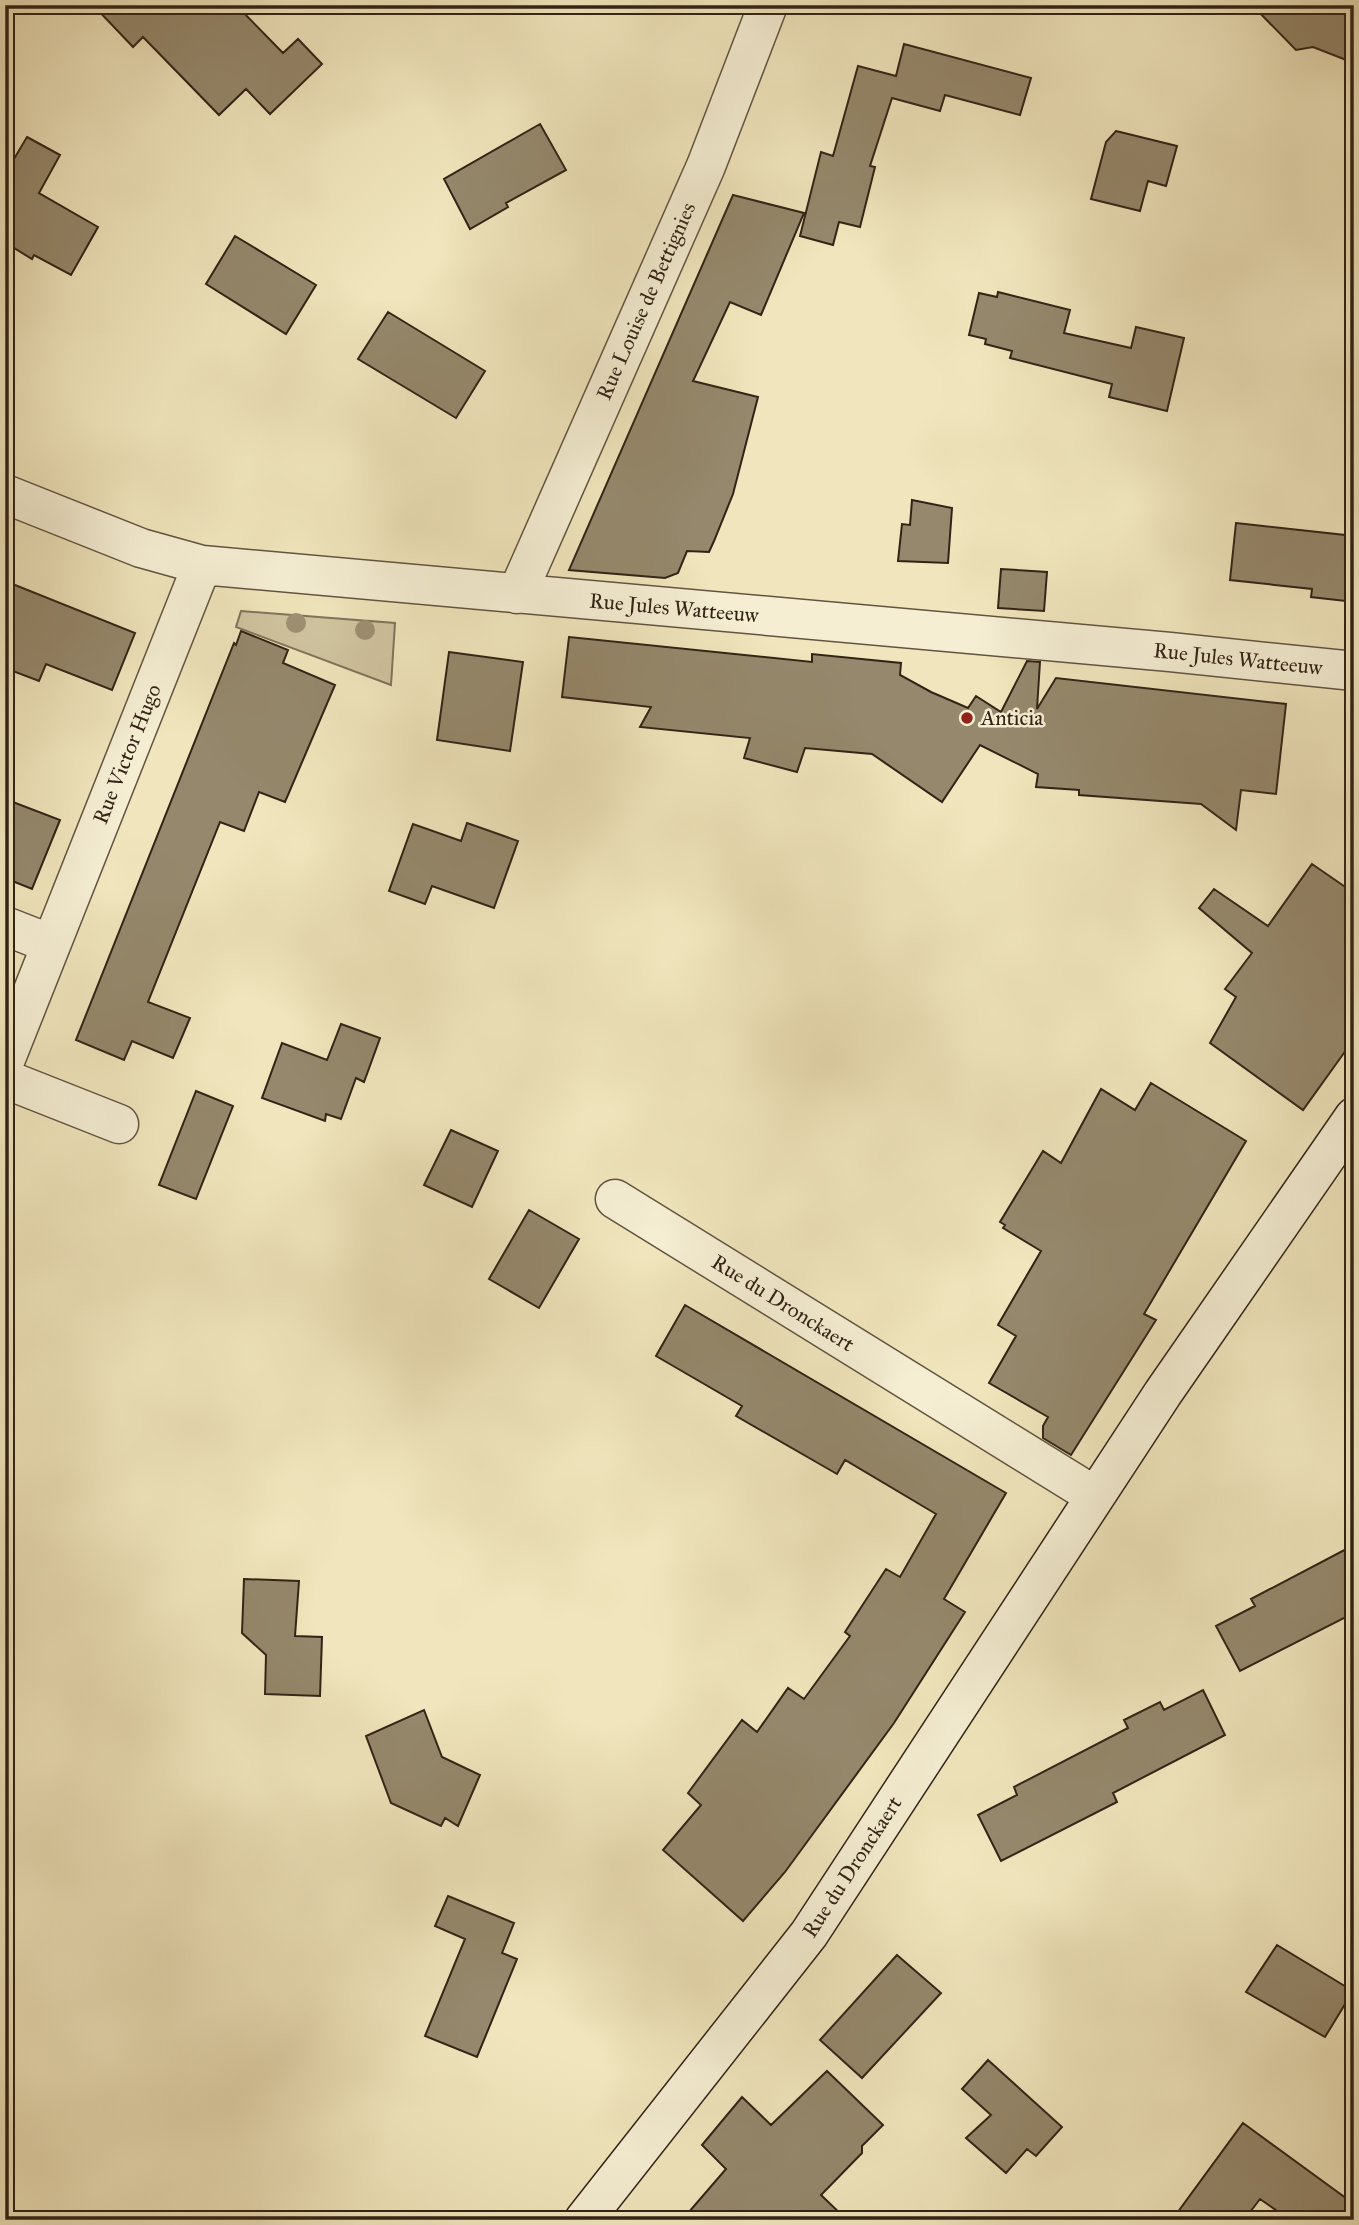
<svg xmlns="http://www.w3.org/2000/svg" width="1359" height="2225" font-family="'IM FELL Great Primer',serif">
<rect width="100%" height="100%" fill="#f0e5bc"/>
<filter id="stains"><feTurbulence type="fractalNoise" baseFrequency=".00286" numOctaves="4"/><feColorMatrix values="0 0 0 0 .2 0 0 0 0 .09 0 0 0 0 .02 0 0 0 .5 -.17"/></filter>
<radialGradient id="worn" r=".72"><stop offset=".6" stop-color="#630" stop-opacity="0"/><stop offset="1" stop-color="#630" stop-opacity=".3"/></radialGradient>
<path fill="#d0c4a0" stroke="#81745b" stroke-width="2" d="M 241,611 L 395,623 L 391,685 L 236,627 Z"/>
<path fill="#95886c" stroke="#322316" stroke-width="2" d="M 93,5 L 236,5 L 283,53 L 298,39 L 322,64 L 270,114 L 246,89 L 219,115 L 143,37 L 133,47 Z
M 1252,5 L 1354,5 L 1354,63 L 1313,47 L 1296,50 Z
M 904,44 L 1031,78 L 1020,115 L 945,95 L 940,111 L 892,98 L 870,166 L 875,167 L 860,227 L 839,222 L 833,245 L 800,236 L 821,152 L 833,156 L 858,66 L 896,76 Z
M 540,124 L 566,170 L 506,203 L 508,207 L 470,229 L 444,179 Z
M 1116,131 L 1177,146 L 1166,186 L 1148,181 L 1140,211 L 1091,199 L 1106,142 Z
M 27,137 L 60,155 L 39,193 L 98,227 L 71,275 L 34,255 L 32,259 L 9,245 L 5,252 L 5,174 Z
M 733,195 L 804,213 L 761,315 L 730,302 L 693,381 L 758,397 L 733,494 L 714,541 L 709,552 L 687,551 L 678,573 L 665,578 L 569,570 Z
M 235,236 L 316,285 L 286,334 L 206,284 Z
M 998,292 L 1070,310 L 1064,333 L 1131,348 L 1136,327 L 1184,338 L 1167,411 L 1109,397 L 1112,384 L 1010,358 L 1012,351 L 985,344 L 986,339 L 969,335 L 979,293 L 997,297 Z
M 388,312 L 485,371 L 456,418 L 358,359 Z
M 912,500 L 952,508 L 948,563 L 898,561 L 902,524 L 910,525 Z
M 1236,523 L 1354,536 L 1354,602 L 1311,597 L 1312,589 L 1230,580 Z
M 1001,569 L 1047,572 L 1044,611 L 998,608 Z
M 5,581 L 135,633 L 112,690 L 46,664 L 39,681 L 5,668 Z
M 241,631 L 288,650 L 283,663 L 335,685 L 285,802 L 259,792 L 244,831 L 220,822 L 148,1002 L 190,1018 L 173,1058 L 132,1041 L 124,1060 L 76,1040 L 234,643 L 236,645 Z
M 569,637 L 812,662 L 812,654 L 901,663 L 900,675 L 931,692 L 968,708 L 976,696 L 1001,712 L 1027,661 L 1040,662 L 1037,709 L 1056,678 L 1286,704 L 1276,794 L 1241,790 L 1236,830 L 1201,804 L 1079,795 L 1079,790 L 1036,787 L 1038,774 L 980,745 L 942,802 L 872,754 L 805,748 L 797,772 L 744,758 L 750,738 L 640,727 L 651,707 L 562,697 Z
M 449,652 L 523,662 L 510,751 L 437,740 Z
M 5,799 L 60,820 L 32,889 L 5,878 Z
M 467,823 L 518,841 L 494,908 L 432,886 L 425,904 L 389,891 L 413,824 L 461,841 Z
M 1312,864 L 1354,893 L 1354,1039 L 1303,1110 L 1210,1043 L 1236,997 L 1225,989 L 1252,953 L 1199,908 L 1214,889 L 1268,926 Z
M 341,1024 L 380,1038 L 364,1082 L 356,1078 L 341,1119 L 326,1114 L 325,1121 L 262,1098 L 282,1043 L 327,1060 Z
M 1151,1083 L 1246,1141 L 1144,1314 L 1156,1320 L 1071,1455 L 1043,1438 L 1043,1426 L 1048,1417 L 989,1383 L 1016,1336 L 998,1325 L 1041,1251 L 1003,1228 L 1005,1225 L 1000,1222 L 1043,1151 L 1061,1163 L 1101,1089 L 1135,1110 Z
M 196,1091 L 233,1106 L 196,1199 L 159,1185 Z
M 451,1130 L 498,1151 L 472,1207 L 424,1185 Z
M 529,1210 L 579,1239 L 539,1308 L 489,1279 Z
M 685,1305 L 1006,1493 L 944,1599 L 965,1612 L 894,1723 L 785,1872 L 743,1921 L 663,1850 L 701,1805 L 688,1793 L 742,1720 L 757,1732 L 788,1688 L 804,1699 L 850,1636 L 845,1632 L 886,1569 L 900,1577 L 936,1514 L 845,1460 L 837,1474 L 736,1416 L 742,1406 L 656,1356 Z
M 1354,1545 L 1354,1613 L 1240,1671 L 1216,1626 L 1255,1606 L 1251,1599 Z
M 244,1579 L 299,1581 L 295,1636 L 322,1637 L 320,1696 L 265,1694 L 266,1655 L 242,1633 Z
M 1203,1690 L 1225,1735 L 1113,1793 L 1117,1802 L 1001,1861 L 978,1815 L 1017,1795 L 1014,1787 L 1128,1728 L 1124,1720 L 1160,1702 L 1164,1710 Z
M 424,1710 L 442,1757 L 480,1775 L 458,1826 L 445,1818 L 441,1826 L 391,1803 L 366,1736 Z
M 448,1896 L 514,1923 L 502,1953 L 517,1959 L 477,2057 L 425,2036 L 465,1939 L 435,1926 Z
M 1277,1945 L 1353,1991 L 1325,2037 L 1246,1992 Z
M 897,1955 L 941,1993 L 862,2078 L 820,2040 Z
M 988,2060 L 1062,2127 L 1036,2156 L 1027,2149 L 1006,2173 L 966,2138 L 991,2115 L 962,2089 Z
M 827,2071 L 883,2125 L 862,2146 L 862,2153 L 821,2195 L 847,2220 L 682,2220 L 726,2169 L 702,2145 L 742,2097 L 771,2125 Z
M 1243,2123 L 1354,2204 L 1354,2220 L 1290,2220 L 1260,2199 L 1244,2220 L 1172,2220 Z"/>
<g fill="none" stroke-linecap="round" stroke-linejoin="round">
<defs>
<path id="street" d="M 5,494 L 141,548 L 202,565 L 1170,652 L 1354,671
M 517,594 L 706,166 L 768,5
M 5,926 L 51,944
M 5,1061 L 202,565
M 5,1079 L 119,1124
M 615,1199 L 1095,1496"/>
<path id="secondary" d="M 584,2220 L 809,1934 L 1163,1393 L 1354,1117"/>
</defs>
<use href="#street" stroke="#625440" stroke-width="41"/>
<use href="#secondary" stroke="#322316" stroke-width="41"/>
<use href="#street" stroke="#f5eed3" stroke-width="38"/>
<use href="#secondary" stroke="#f5eed3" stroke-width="38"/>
</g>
<g fill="#9e9073">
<circle cx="296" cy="623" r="10"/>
<circle cx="365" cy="630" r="10"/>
</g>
<circle fill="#8f2418" stroke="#f5eed3" stroke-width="2.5" cx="967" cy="718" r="7"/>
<g text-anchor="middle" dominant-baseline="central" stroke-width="5" stroke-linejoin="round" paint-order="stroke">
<g font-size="21" fill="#322316" stroke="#f5eed3">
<text transform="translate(646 301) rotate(-66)">Rue Louise de Bettignies</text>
<text transform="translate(674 608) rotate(5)">Rue Jules Watteeuw</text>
<text transform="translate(1238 659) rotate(6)">Rue Jules Watteeuw</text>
<text transform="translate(127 754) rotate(-68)">Rue Victor Hugo</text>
<text transform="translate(783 1303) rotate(32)">Rue du Dronckaert</text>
<text transform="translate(852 1867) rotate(-57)">Rue du Dronckaert</text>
</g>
<g font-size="21" fill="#322316" stroke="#f5eed3" text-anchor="start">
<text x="981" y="718">Anticia</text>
</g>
</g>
<rect width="1359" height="2225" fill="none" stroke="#f0e5bc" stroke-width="28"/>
<rect x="7" y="7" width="1345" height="2211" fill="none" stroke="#322316" stroke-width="3.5"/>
<rect x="14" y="14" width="1331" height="2197" fill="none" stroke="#322316" stroke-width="2"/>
<rect width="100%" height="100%" filter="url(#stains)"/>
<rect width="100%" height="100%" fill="url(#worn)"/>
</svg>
